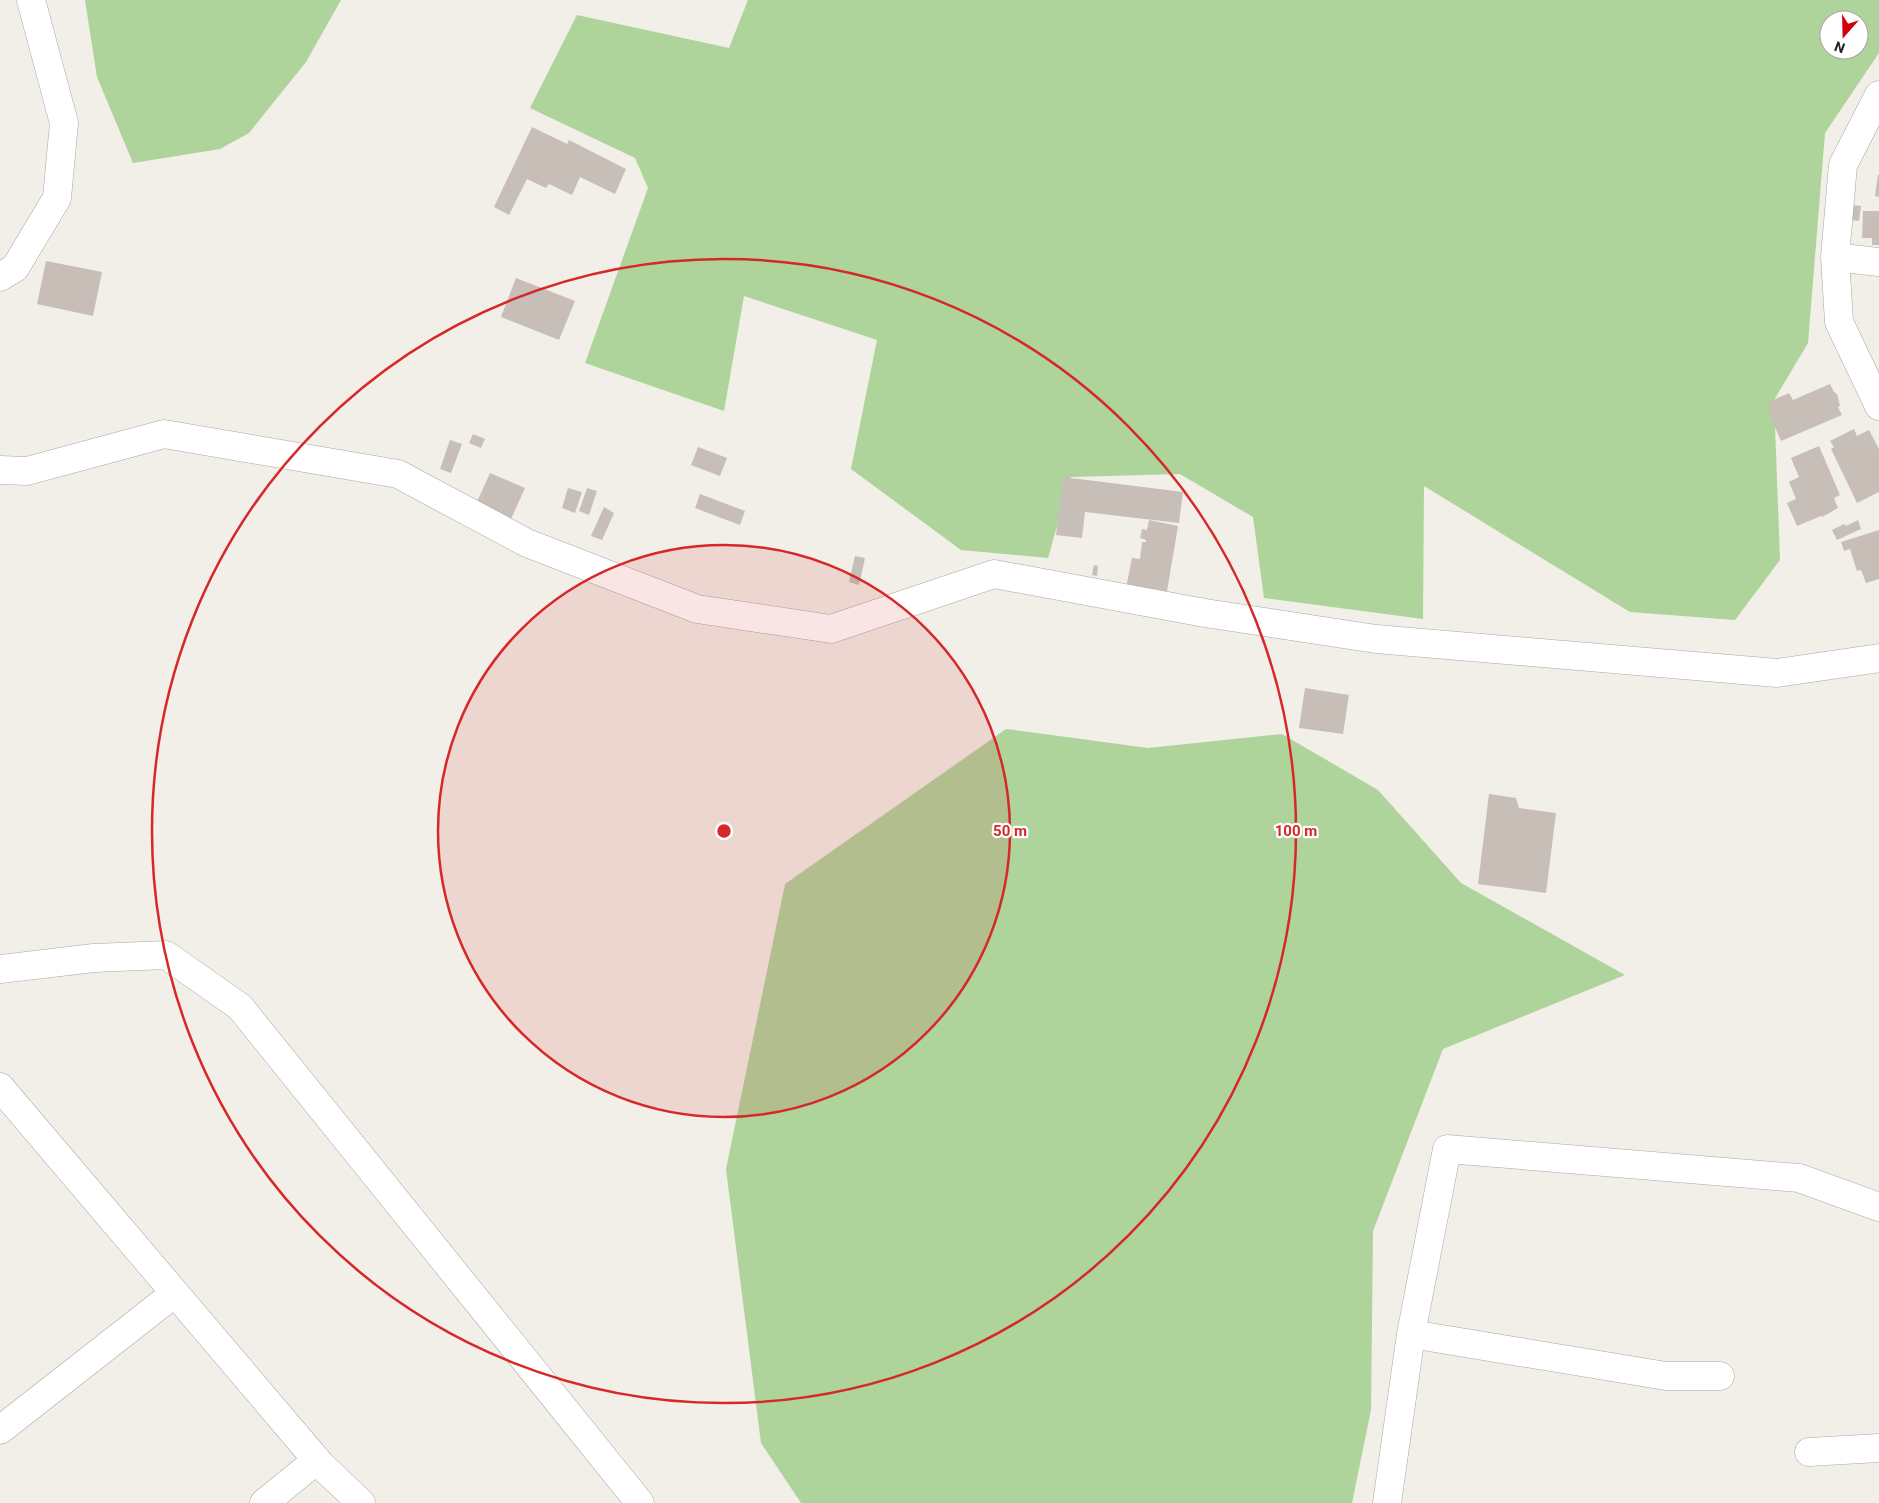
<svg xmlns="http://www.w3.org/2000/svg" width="1879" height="1503" font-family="Roboto,sans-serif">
<rect width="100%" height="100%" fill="#f2eee8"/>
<path fill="#aed39b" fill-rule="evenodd" d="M 85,0 L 341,0 L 306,62 L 249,133 L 220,149 L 133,163 L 97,77 Z
M 748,0 L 1879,0 L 1879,53 L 1825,133 L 1808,343 L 1774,400 L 1780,560 L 1735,620 L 1630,612 L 1424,486 L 1423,619 L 1264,598 L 1253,517 L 1180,474 L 1071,477 L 1048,558 L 961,550 L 851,469 L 877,340 L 744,296 L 724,411 L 585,363 L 648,188 L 635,158 L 530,108 L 577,15 L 729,48 ZM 1829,20 L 1859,20 L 1859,50 L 1829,50 Z
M 1006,729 L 1148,748 L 1282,734 L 1378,790 L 1461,883 L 1625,975 L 1443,1049 L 1373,1231 L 1371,1410 L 1352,1503 L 801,1503 L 761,1443 L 726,1169 L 785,884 Z"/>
<path fill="#c7beb7" d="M 532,127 L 567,144 L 569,140 L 626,169 L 615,194 L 580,177 L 572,195 L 549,184 L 546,188 L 527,179 L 509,215 L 494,207 Z
M 1878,175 L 1879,175 L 1879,197 L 1875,196 Z
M 1852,205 L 1861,206 L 1859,221 L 1851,220 Z
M 1863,211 L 1879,211 L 1879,245 L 1872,245 L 1872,238 L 1862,238 Z
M 46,261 L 102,272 L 93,316 L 37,304 Z
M 516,278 L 575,301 L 559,340 L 501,317 Z
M 1830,384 L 1834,392 L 1837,394 L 1840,406 L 1838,407 L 1842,415 L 1781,441 L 1770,415 L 1769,409 L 1771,408 L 1769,402 L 1789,393 L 1793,400 Z
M 1854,429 L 1857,436 L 1869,430 L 1879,449 L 1879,492 L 1857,503 L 1831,449 L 1834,447 L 1830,441 Z
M 473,434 L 485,439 L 481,448 L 469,443 Z
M 450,440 L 462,444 L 451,473 L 440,469 Z
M 1819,446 L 1840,495 L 1834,498 L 1838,508 L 1822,517 L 1821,516 L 1797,526 L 1787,503 L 1796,499 L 1789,482 L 1799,477 L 1791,458 Z
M 698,447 L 727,458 L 720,476 L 691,465 Z
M 490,473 L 525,488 L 511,519 L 476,504 Z
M 1063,477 L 1183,492 L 1179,523 L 1085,512 L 1082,538 L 1056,535 Z
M 568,488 L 582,492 L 575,513 L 562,508 Z
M 587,488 L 597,491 L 589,515 L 579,511 Z
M 700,494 L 745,511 L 740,525 L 695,508 Z
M 604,507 L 614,513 L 602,540 L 591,536 Z
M 1149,520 L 1178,526 L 1166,597 L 1126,588 L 1132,558 L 1140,559 L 1142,542 L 1146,542 L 1146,540 L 1140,538 L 1142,529 L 1147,530 Z
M 1858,520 L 1861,529 L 1837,540 L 1832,530 L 1844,524 L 1846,526 Z
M 1879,530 L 1879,579 L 1866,583 L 1861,570 L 1857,571 L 1850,549 L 1844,551 L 1841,542 Z
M 855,556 L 865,558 L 859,585 L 849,582 Z
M 1094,565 L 1098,566 L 1097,576 L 1092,575 Z
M 1305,688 L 1349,695 L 1343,734 L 1299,728 Z
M 1489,794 L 1516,798 L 1519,808 L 1556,813 L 1546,893 L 1478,884 Z"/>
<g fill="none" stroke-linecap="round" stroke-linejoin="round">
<defs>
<path id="minor" d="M 1879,95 L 1843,165 L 1835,257 L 1839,322 L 1879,406
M 1835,257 L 1879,262
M 0,277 L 15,268 L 57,198 L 64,123 L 31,0
M 0,470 L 27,471 L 164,434 L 398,474 L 527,543 L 697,609 L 831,629 L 994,574 L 1205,613 L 1376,639 L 1777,673 L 1879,658
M 0,969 L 94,958 L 166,955 L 240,1007 L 640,1503
M 0,1087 L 321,1465 L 361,1503
M 1411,1334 L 1666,1376 L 1720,1376
M 0,1430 L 175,1293
M 1809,1452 L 1879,1448
M 264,1503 L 317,1460
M 1387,1503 L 1411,1334 L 1447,1149 L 1799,1178 L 1879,1207"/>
</defs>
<use href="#minor" stroke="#a8a8a8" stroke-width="29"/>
<use href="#minor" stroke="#fff" stroke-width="28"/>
</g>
<circle cx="724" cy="831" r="286" fill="#d62828" fill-opacity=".12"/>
<g fill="none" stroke="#d62828" stroke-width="2.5">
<circle cx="724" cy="831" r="286"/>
<circle cx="724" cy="831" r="572"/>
</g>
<circle cx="724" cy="831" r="8" fill="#d62828" stroke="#fff" stroke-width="2.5"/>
<g font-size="15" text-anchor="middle" font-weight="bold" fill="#d62828" stroke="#fff" stroke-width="4.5" stroke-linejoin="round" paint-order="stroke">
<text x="1010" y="836">50 m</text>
<text x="1296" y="836">100 m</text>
</g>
<g transform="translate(1844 35) rotate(200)"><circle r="24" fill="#ffffff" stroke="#a6a6a6"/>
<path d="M0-4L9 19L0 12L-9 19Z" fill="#d3000a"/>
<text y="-8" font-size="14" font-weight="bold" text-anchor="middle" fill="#212121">N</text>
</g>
</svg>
